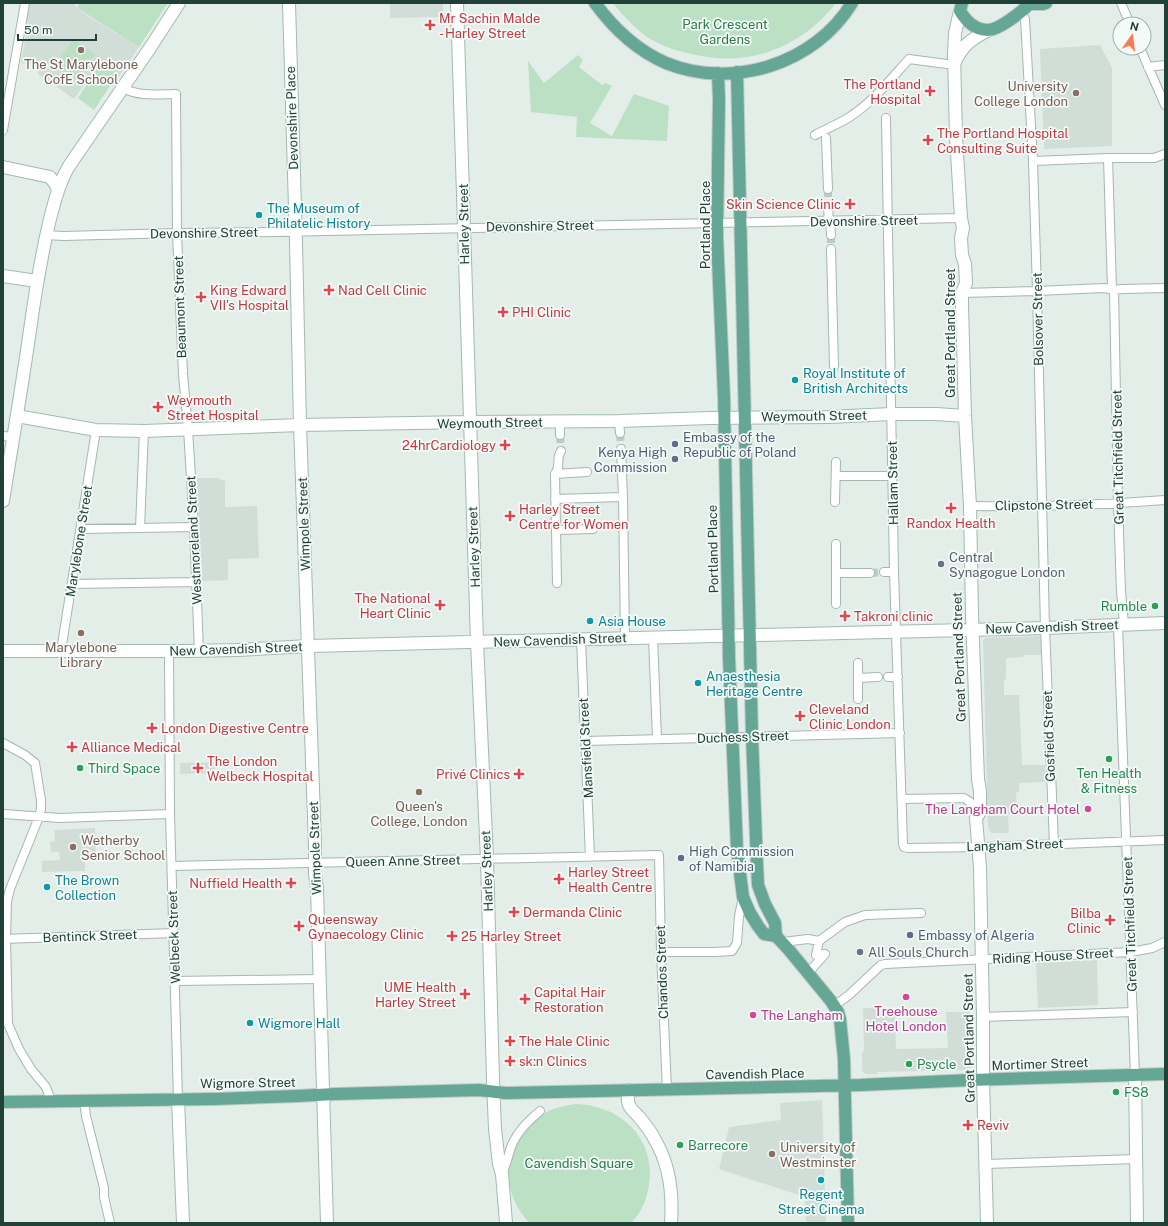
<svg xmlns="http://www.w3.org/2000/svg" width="1168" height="1226" font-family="'Public Sans',sans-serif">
<rect width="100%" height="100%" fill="#e3eee9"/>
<path fill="#d1ded8" d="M 29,3 L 74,3 L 77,8 L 83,13 L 139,47 L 118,78 L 99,65 L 74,99 L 38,74 L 39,66 L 21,63 L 28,22 L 26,21 Z
M 390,3 L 443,3 L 443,17 L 390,18 Z
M 1100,45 L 1112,68 L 1112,146 L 1044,149 L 1040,49 Z
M 197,478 L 217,478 L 225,481 L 225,507 L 257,506 L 259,558 L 228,559 L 228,580 L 202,581 Z
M 1041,636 L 1042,655 L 1024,655 L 1023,657 L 1006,658 L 1006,679 L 1004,680 L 1004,695 L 1019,695 L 1022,765 L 1045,765 L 1045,782 L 1019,783 L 1019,792 L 1016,792 L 1017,814 L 1008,814 L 1009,833 L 991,833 L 988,828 L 983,641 L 985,638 Z
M 215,762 L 215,773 L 180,774 L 180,763 Z
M 95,828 L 96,860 L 85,860 L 85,871 L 42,872 L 42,861 L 60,860 L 59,852 L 51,852 L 50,842 L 55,841 L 54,830 Z
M 1097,960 L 1098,1005 L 1038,1008 L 1036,963 Z
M 863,1008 L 877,1008 L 878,1010 L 895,1012 L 896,1049 L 948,1048 L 946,1012 L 970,1012 L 971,1067 L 969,1070 L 880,1072 L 877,1072 L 877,1074 L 866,1074 L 862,1071 L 862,1052 L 864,1051 Z
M 822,1100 L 826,1223 L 806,1223 L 805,1197 L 719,1169 L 729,1127 L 781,1120 L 780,1103 Z"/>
<path fill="#bbe0c4" d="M 80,3 L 168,3 L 139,47 L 77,8 Z
M 613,3 L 836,3 C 802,47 750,67 696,55 C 680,52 664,47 650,39 C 636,29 624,17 613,3 Z
M 73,39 L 95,54 L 77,80 L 55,65 Z
M 578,55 L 583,60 L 579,67 L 602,85 L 606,83 L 612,86 L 590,123 L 612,136 L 634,94 L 669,106 L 667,141 L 576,137 L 577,117 L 531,112 L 528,61 L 544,83 Z
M 101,62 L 118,74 L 94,110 L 78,98 Z
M 575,1104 C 620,1105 656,1137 649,1185 C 647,1199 641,1213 631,1223 L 529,1223 C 504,1194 501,1161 525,1131 C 530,1124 535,1118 543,1114 C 553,1108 563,1106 575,1104 Z"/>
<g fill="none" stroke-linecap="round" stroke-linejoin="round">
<path stroke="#bccbc6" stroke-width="8" stroke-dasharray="8 4" stroke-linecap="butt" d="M 828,189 L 828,208
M 831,235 L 831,249
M 620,433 L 621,449
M 560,435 L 561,451
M 870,573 L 884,572"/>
<defs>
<path id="street" d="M 1121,3 L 1130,24
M 1021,12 L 1025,19 L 1033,161 L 1037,291 L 1045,628 L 1054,844
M 1140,48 L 1165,105
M 1148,67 L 1165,65
M 123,88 C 140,97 157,94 176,94 L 177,233 L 183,374 L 188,429 L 194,527 L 199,651
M 886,118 L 894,572 L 903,844 L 904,847 L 908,848 L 986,847 L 1165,840
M 3,130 L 25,3
M 815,135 C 826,129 838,124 848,118 C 872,103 890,80 909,59 L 954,65
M 826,138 L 828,189
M 1108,158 L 1112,289
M 1033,161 L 1108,158 L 1154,158 L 1165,154
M 828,208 L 829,221
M 830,221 L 831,235
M 46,235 L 63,236 L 177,233 L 278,232 L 961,218
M 831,249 L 834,366
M 1114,290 L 1118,504 L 1121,591 L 1124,624
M 962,293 L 1037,291 L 1104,288 L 1114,290 L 1122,289 L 1165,288
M 619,421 L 620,433
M 560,422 L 560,435
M 3,436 L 14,437
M 621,449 L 623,497 L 625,638
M 555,474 L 587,472
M 836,476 L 893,476
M 555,499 L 623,497
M 835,502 L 836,462
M 970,506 C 1035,507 1100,505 1165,500
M 140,528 L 144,431
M 81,529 L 194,527
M 556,530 L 593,529
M 836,544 L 836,604
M 884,572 L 894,572
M 836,573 L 870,573
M 557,583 L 555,474 C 562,465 555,460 561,451
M 72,584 L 196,582
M 1118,625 L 1135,1075
M 653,637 L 657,739
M 581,639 L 590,857
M 61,651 L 96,430
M 169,651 L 170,814 L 178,1099
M 888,677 L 898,677
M 858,678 L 878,677
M 858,699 L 858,663
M 585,741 L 900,733
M 3,743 L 25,755 L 35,763 L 41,800 L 41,809 L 39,817 L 10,889 L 7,901 L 6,939 L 8,1024 L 19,1049 L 31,1069 L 46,1087 L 51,1101
M 902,799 L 964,798 L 970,802 L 976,818
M 3,814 L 60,818 L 170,814
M 172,866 L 659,855 L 661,952 L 667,1090
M 3,939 L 174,933
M 783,942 L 808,939 L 819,941
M 661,952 L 715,952 L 732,951 L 737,943 L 739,916 L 743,897
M 808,973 L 825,954 L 816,955 L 819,941 L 845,922 L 865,915 L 921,913
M 175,981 L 319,979
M 834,1006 L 849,995 L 881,965 L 885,964 L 1131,952 L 1152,948 L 1165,942
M 983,1017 L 1133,1012
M 84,1100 L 86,1116 L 104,1188 L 104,1197 L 110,1223
M 985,1164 L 1136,1159
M 502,1174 C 506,1165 508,1157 511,1147 C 517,1132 527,1122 540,1111"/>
<path id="secondary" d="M 289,3 L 296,243 L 300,425 L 315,845 L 315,875 L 317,888 L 327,1223
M 457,3 L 477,642 L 487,859 L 493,1080 L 495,1129 L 499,1164 L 502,1174 L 506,1223
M 960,11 L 955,33 L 954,54 L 956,137 L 961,218 L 963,228 L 961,238 L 962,255 L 965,264 L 966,283 L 962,293 L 962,305 L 965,416 L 970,506 L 972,614 L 978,779 L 980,791 L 980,812 L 976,818 L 980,868 L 983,1017 L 983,1080 L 987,1223
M 955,62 C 962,45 973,38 989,30
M 3,167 L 50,177 L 56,185 L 58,190
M 3,276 L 37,281
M 17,416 L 96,430 L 144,431 L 300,425 L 470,422 L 619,421 L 711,418 L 829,417 L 891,414 L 936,414 L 965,416
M 3,501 C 12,444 22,387 30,330 C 35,294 41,258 49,223 C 54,203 59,183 69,166 L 150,48 L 179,3
M 3,651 L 188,651 L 237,650 L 309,646 L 1045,628 L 1165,623
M 1135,1075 L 1137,1223
M 628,1090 C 628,1095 627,1101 629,1105 C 631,1110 636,1113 639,1117 C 645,1124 651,1132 655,1140 C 670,1165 673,1194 671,1223
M 178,1099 L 183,1223"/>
<path id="primary" d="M 595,3 C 614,29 636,50 666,63 C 732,90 815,64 852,3
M 962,3 L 960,11 C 966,21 975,30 988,30 C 999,30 1023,11 1030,3
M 1029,4 L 1043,4 L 1046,3
M 737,72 L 752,736 L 757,864 L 758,885 L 765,904 L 775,923 L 776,936
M 718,73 L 719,100 L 717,236 L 724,397 L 729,657 L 737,849 L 743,897 L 750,913 L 758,926 L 764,934 L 776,936 L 789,950 L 831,1001 L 838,1012 L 840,1019 L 844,1059 L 848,1223
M 3,1102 L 214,1099 L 297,1096 L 335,1094 L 479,1090 L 505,1093 L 861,1085 L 971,1080 L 1165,1074"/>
</defs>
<use href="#street" stroke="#a5b7b0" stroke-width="10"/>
<use href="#secondary" stroke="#a1bab1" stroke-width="14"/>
<use href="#primary" stroke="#c1cac7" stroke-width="14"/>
<use href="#street" stroke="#fff" stroke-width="8"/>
<use href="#secondary" stroke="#fff" stroke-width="12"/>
<use href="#primary" stroke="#65a694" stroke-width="12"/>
</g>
<g fill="#e0444e" stroke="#f4faf7" stroke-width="1.5">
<path d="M428 19h4v4h4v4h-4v4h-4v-4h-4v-4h4z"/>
<path d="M928 85h4v4h4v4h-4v4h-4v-4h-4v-4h4z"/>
<path d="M926 134h4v4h4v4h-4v4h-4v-4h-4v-4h4z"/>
<path d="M848 198h4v4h4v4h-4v4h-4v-4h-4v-4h4z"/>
<path d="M327 284h4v4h4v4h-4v4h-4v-4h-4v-4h4z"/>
<path d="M199 291h4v4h4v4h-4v4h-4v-4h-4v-4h4z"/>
<path d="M501 306h4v4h4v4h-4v4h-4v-4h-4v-4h4z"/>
<path d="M156 401h4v4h4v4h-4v4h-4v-4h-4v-4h4z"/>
<path d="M503 439h4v4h4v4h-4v4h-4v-4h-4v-4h4z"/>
<path d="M949 502h4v4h4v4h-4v4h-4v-4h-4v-4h4z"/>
<path d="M508 510h4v4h4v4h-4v4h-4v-4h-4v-4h4z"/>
<path d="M438 599h4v4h4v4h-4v4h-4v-4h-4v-4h4z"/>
<path d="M843 610h4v4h4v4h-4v4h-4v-4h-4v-4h4z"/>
<path d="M798 710h4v4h4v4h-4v4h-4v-4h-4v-4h4z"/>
<path d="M150 722h4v4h4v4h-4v4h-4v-4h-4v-4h4z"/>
<path d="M70 741h4v4h4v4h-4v4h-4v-4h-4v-4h4z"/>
<path d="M196 762h4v4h4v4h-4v4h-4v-4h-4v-4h4z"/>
<path d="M517 768h4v4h4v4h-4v4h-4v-4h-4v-4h4z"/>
<path d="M557 873h4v4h4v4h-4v4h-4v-4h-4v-4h4z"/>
<path d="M289 877h4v4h4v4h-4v4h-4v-4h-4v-4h4z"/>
<path d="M512 906h4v4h4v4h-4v4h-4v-4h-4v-4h4z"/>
<path d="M1108 914h4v4h4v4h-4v4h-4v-4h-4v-4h4z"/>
<path d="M297 920h4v4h4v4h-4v4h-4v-4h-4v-4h4z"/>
<path d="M450 930h4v4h4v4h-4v4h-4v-4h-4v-4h4z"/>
<path d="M463 988h4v4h4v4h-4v4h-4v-4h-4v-4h4z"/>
<path d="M523 993h4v4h4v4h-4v4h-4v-4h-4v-4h4z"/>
<path d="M508 1035h4v4h4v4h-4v4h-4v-4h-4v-4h4z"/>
<path d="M508 1055h4v4h4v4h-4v4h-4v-4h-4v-4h4z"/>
<path d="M966 1119h4v4h4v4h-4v4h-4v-4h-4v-4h4z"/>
</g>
<g fill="#8d6e63" stroke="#f4faf7" stroke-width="1.5">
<circle cx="81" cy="50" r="4"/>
<circle cx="1076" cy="93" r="4"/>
<circle cx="81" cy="633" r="4"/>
<circle cx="419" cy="792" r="4"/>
<circle cx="73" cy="847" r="4"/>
<circle cx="772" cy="1154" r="4"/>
</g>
<g fill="#0f9aa8" stroke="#f4faf7" stroke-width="1.5">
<circle cx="259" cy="215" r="4"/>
<circle cx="795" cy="380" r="4"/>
<circle cx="590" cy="621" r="4"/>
<circle cx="698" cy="683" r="4"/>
<circle cx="47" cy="887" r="4"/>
<circle cx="250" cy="1023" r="4"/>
<circle cx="821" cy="1180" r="4"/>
</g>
<g fill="#5c6f8a" stroke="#f4faf7" stroke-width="1.5">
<circle cx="675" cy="444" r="4"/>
<circle cx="675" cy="459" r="4"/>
<circle cx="681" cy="858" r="4"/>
<circle cx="910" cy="935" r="4"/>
</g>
<g fill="#6b7280" stroke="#f4faf7" stroke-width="1.5">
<circle cx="941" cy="564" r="4"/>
<circle cx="860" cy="952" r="4"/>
</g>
<g fill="#2e9e5b" stroke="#f4faf7" stroke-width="1.5">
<circle cx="1155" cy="606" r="4"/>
<circle cx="1109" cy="759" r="4"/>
<circle cx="80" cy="768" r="4"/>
<circle cx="909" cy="1064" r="4"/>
<circle cx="1116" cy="1092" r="4"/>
<circle cx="680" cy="1145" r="4"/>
</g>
<g fill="#d1479c" stroke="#f4faf7" stroke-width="1.5">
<circle cx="1088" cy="809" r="4"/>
<circle cx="906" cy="997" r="4"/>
<circle cx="753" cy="1015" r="4"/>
</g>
<g text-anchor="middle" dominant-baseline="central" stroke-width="3.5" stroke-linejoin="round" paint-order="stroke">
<g font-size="13" fill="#be3a42" stroke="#f4faf7" text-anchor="start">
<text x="439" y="18">Mr Sachin Malde<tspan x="439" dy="15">- Harley Street</tspan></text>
<text x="921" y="84" text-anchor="end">The Portland<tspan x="921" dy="15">Hospital</tspan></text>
<text x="937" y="133">The Portland Hospital<tspan x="937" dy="15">Consulting Suite</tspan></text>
<text x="841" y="204" text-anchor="end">Skin Science Clinic</text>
<text x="210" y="290">King Edward<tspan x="210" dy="15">VII's Hospital</tspan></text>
<text x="338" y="290">Nad Cell Clinic</text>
<text x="512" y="312">PHI Clinic</text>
<text x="167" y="400">Weymouth<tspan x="167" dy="15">Street Hospital</tspan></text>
<text x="496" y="445" text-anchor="end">24hrCardiology</text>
<text x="519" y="509">Harley Street<tspan x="519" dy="15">Centre for Women</tspan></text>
<text x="951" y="523" text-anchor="middle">Randox Health</text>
<text x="431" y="598" text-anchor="end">The National<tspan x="431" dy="15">Heart Clinic</tspan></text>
<text x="854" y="616">Takroni clinic</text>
<text x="809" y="709">Cleveland<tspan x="809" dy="15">Clinic London</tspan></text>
<text x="161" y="728">London Digestive Centre</text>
<text x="81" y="747">Alliance Medical</text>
<text x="207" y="761">The London<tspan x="207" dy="15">Welbeck Hospital</tspan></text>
<text x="510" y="774" text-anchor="end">Privé Clinics</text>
<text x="568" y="872">Harley Street<tspan x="568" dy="15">Health Centre</tspan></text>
<text x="282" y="883" text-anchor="end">Nuffield Health</text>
<text x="523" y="912">Dermanda Clinic</text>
<text x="1101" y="913" text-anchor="end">Bilba<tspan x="1101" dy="15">Clinic</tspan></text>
<text x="308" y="919">Queensway<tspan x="308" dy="15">Gynaecology Clinic</tspan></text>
<text x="461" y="936">25 Harley Street</text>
<text x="456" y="987" text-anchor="end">UME Health<tspan x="456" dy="15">Harley Street</tspan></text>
<text x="534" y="992">Capital Hair<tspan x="534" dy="15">Restoration</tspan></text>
<text x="519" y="1041">The Hale Clinic</text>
<text x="519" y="1061">sk:n Clinics</text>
<text x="977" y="1125">Reviv</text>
</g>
<g font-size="13" fill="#297a47" stroke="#f4faf7">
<text x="725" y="24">Park Crescent<tspan x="725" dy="15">Gardens</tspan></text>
<text x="579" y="1163">Cavendish Square</text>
</g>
<g font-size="13" fill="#785e54" stroke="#f4faf7">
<text x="81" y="64">The St Marylebone<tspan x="81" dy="15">CofE School</tspan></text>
<text x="1068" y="86" text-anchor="end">University<tspan x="1068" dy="15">College London</tspan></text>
<text x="81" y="647">Marylebone<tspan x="81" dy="15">Library</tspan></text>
<text x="419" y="806">Queen's<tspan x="419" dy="15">College, London</tspan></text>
<text x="81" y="840" text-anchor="start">Wetherby<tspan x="81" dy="15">Senior School</tspan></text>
<text x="780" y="1147" text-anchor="start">University of<tspan x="780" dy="15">Westminster</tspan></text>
</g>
<g font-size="13" fill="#214138" stroke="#f4faf7">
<text transform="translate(292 118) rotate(-92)">Devonshire Place</text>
<text transform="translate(864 221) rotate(-1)">Devonshire Street</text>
<text transform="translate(464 224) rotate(-91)">Harley Street</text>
<text transform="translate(705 225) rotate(-90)">Portland Place</text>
<text transform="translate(540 226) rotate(-1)">Devonshire Street</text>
<text transform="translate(204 233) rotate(-1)">Devonshire Street</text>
<text transform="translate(180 307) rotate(-92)">Beaumont Street</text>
<text transform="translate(1038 319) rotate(-91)">Bolsover Street</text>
<text transform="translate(950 333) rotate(-90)">Great Portland Street</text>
<text transform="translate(814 416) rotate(-1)">Weymouth Street</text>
<text transform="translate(490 423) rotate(-1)">Weymouth Street</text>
<text transform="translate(1118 457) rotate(-91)">Great Titchfield Street</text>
<text transform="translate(893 483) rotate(-91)">Hallam Street</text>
<text transform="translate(1044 505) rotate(-1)">Clipstone Street</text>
<text transform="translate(304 524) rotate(-92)">Wimpole Street</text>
<text transform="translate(194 540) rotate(-93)">Westmoreland Street</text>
<text transform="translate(79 541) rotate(-81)">Marylebone Street</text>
<text transform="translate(474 547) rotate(-92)">Harley Street</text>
<text transform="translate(713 549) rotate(-91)">Portland Place</text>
<text transform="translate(1052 627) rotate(-2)">New Cavendish Street</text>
<text transform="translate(560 640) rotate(-2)">New Cavendish Street</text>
<text transform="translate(236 649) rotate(-2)">New Cavendish Street</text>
<text transform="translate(959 657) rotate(-92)">Great Portland Street</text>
<text transform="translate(1049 736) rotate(-92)">Gosfield Street</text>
<text transform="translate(743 737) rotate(-2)">Duchess Street</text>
<text transform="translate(586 748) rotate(-93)">Mansfield Street</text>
<text transform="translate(1015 845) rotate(-2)">Langham Street</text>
<text transform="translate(315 848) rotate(-92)">Wimpole Street</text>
<text transform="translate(403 861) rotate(-1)">Queen Anne Street</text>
<text transform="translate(487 871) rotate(-92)">Harley Street</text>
<text transform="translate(1130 924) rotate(-92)">Great Titchfield Street</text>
<text transform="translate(90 936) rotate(-2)">Bentinck Street</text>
<text transform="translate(174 937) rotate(-92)">Welbeck Street</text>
<text transform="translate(1053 956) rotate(-3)">Riding House Street</text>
<text transform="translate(662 972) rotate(-92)">Chandos Street</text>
<text transform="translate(969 1038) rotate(-91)">Great Portland Street</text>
<text transform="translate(1040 1064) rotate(-2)">Mortimer Street</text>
<text transform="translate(755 1074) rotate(-1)">Cavendish Place</text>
<text transform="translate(248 1083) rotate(-1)">Wigmore Street</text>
</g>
<g font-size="13" fill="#0d838f" stroke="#f4faf7" text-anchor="start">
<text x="267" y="208">The Museum of<tspan x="267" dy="15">Philatelic History</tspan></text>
<text x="803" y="373">Royal Institute of<tspan x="803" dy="15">British Architects</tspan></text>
<text x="598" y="621">Asia House</text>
<text x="706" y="676">Anaesthesia<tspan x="706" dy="15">Heritage Centre</tspan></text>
<text x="55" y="880">The Brown<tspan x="55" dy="15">Collection</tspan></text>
<text x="258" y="1023">Wigmore Hall</text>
<text x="821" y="1194" text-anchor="middle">Regent<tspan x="821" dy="15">Street Cinema</tspan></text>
</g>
<g font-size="13" fill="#4e5e75" stroke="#f4faf7" text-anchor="start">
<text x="683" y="437">Embassy of the<tspan x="683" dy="15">Republic of Poland</tspan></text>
<text x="667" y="452" text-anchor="end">Kenya High<tspan x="667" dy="15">Commission</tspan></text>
<text x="689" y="851">High Commission<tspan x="689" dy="15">of Namibia</tspan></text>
<text x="918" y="935">Embassy of Algeria</text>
</g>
<g font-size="13" fill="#5b616d" stroke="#f4faf7" text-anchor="start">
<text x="949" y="557">Central<tspan x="949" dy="15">Synagogue London</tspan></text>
<text x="868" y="952">All Souls Church</text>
</g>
<g font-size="13" fill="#27864d" stroke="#f4faf7" text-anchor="start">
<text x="1147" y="606" text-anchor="end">Rumble</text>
<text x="88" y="768">Third Space</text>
<text x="1109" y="773" text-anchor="middle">Ten Health<tspan x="1109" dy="15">&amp; Fitness</tspan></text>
<text x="917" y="1064">Psycle</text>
<text x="1124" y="1092">FS8</text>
<text x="688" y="1145">Barrecore</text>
</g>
<g font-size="13" fill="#b23c85" stroke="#f4faf7" text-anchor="end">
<text x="1080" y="809">The Langham Court Hotel</text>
<text x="906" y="1011" text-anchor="middle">Treehouse<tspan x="906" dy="15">Hotel London</tspan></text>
<text x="761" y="1015" text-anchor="start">The Langham</text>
</g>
</g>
<rect width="1168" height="1226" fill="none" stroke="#214138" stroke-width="8"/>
<g transform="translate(1132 36) rotate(14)"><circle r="19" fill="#f4faf7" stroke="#a0b0ab"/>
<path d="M0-3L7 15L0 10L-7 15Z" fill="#fa7a55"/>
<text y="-6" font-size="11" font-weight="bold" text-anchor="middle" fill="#214138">N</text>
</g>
<path d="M18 34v6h78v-6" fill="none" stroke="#214138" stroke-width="2"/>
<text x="24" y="34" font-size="12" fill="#214138" stroke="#f4faf7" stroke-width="3" paint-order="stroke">50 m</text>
</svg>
